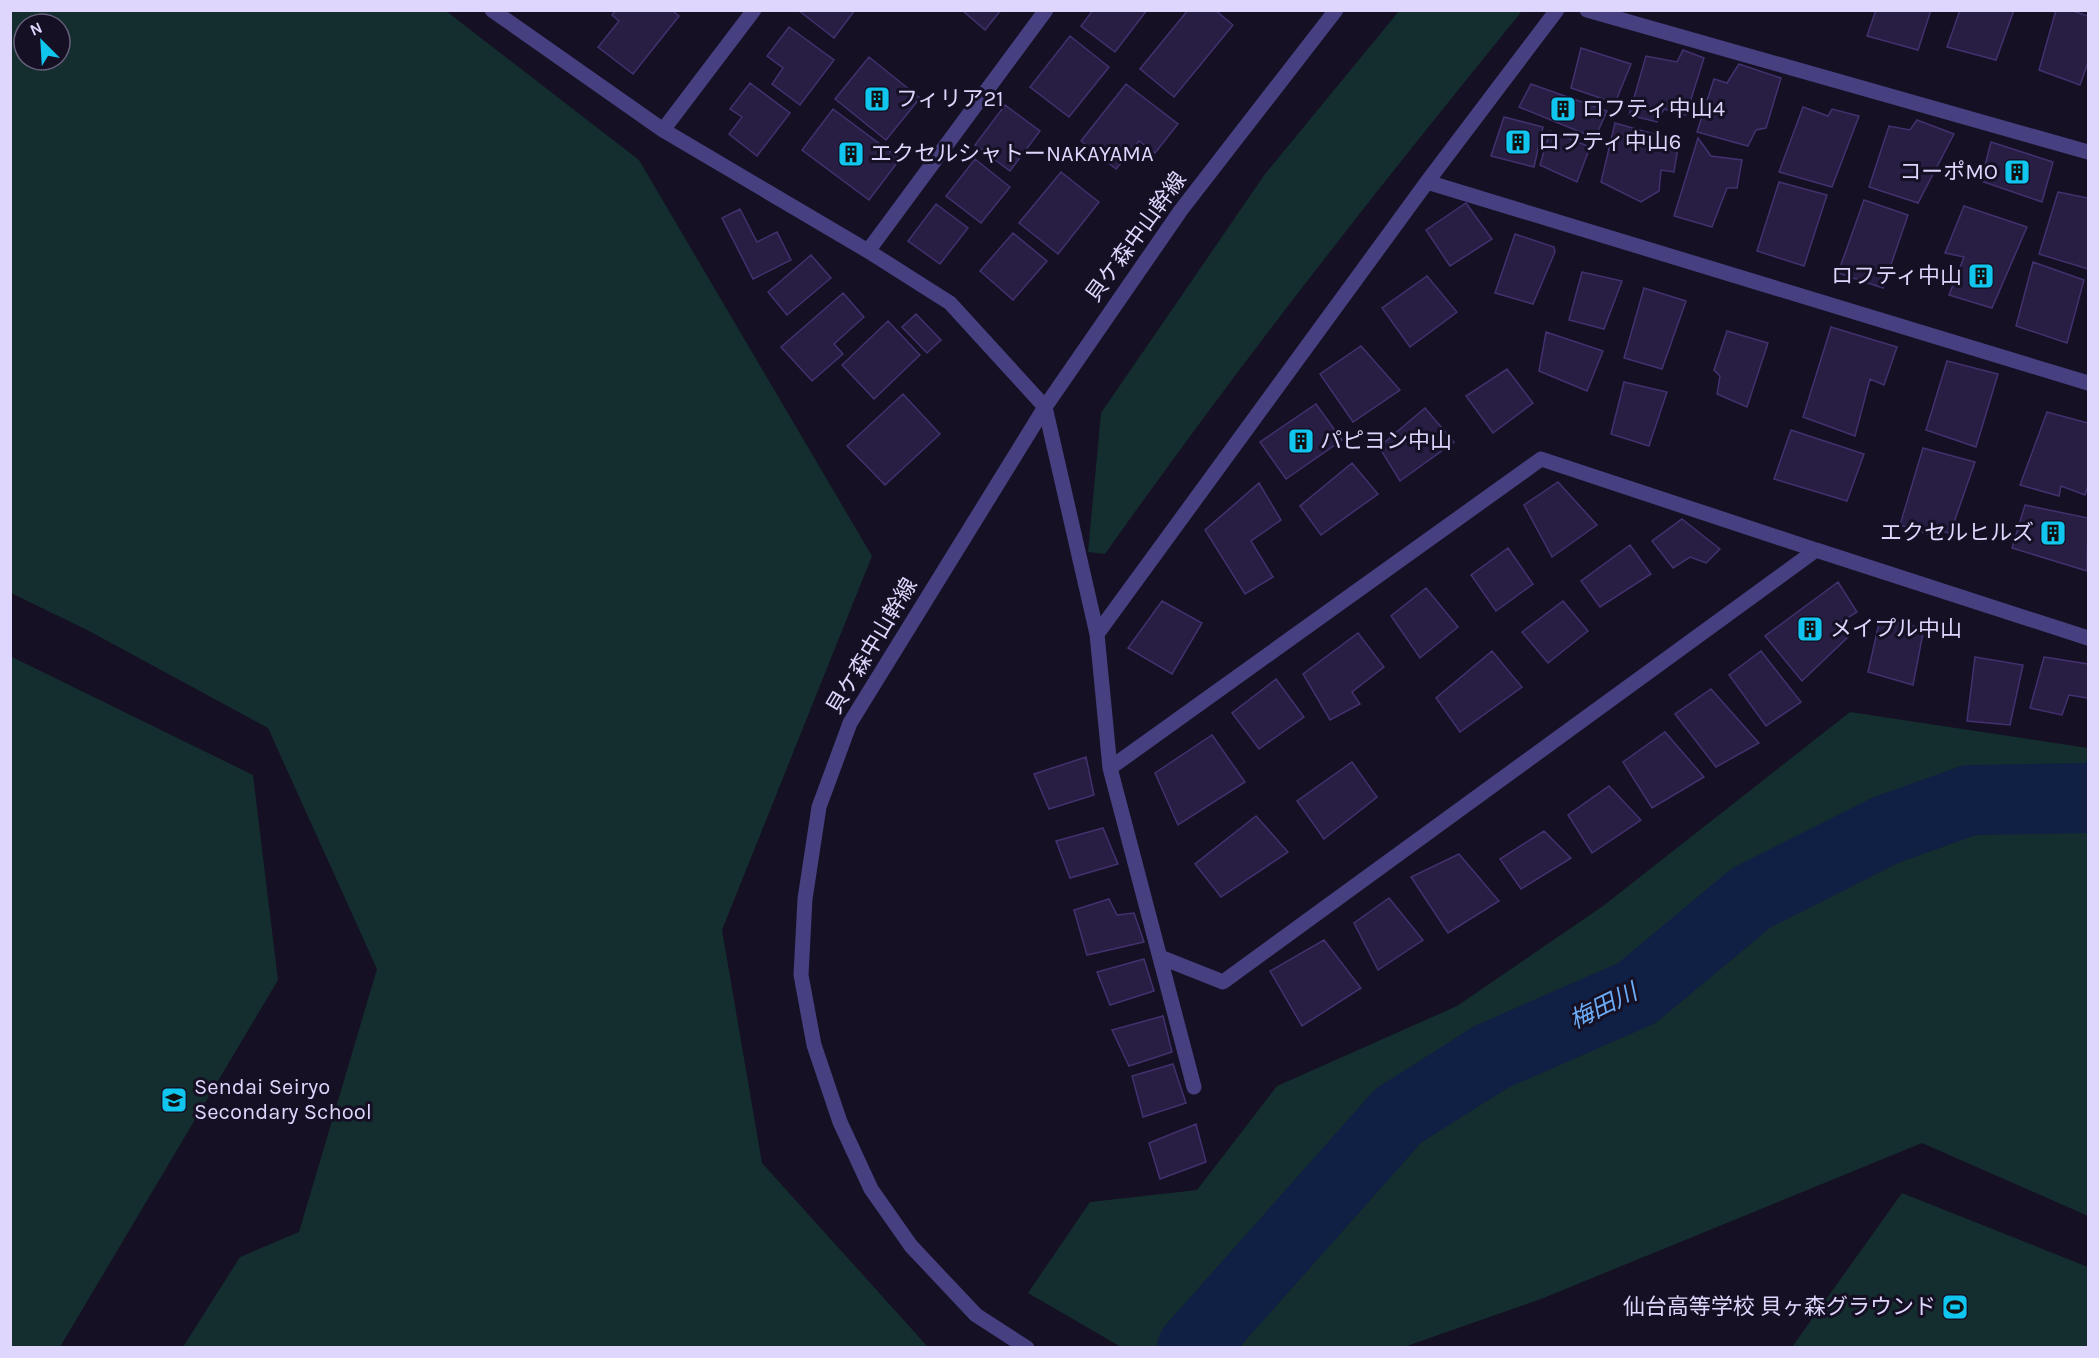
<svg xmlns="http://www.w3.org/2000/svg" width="2099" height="1358" font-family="Karla,'Noto Sans JP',sans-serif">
<rect width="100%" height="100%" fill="#151024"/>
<path fill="#142d2e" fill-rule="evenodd" d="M 10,11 L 446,11 L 639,160 L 872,556 L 722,930 L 762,1163 L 928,1347 L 183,1347 L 240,1257 L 299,1232 L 377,969 L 268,728 L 89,631 L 11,593 ZM 24,24 L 60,24 L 60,60 L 24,60 Z
M 1399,11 L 1522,11 C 1378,188 1237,367 1105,554 L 1088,552 L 1101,413 L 1265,174 Z
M 10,656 L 253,775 L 278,980 L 60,1347 L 11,1347 Z
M 1850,712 L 2088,748 L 2088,1216 L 1922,1143 L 1541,1299 L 1404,1347 L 1121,1347 L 1028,1293 L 1090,1202 L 1197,1190 L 1277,1086 L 1457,1006 L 1603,906 Z
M 1902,1193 L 2088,1267 L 2088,1347 L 1792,1347 Z"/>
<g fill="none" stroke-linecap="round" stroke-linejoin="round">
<path stroke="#101f44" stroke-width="70" d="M 1192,1348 L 1398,1116 L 1491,1057 L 1637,993 L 1751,898 L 1886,830 L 1970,800 L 2088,798"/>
</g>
<path fill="#281e44" stroke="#42316e" stroke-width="1.5" d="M 616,10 L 672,10 L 679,16 L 633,74 L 598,47 L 619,21 L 612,15 Z
M 798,10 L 855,10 L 834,38 Z
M 962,10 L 1001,10 L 985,30 Z
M 1093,10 L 1147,10 L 1115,52 L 1081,26 Z
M 1188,10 L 1215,10 L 1233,25 L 1174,97 L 1140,69 Z
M 1876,10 L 1931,10 L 1918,50 L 1867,36 Z
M 1960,10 L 2014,10 L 1996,60 L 1947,47 Z
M 2056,10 L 2070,10 L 2088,16 L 2088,62 L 2080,85 L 2039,70 Z
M 789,27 L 834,60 L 800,105 L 772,84 L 783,68 L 767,56 Z
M 1070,36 L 1109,67 L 1069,117 L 1030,87 Z
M 1581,48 L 1631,64 L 1615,103 L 1571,88 Z
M 1683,50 L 1704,58 L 1686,115 L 1664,109 L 1657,122 L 1629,115 L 1646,56 L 1677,62 Z
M 869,57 L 920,98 L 886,140 L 835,99 Z
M 1739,64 L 1781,78 L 1766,128 L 1756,130 L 1748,146 L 1697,132 L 1714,79 L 1727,83 Z
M 750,83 L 790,113 L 757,156 L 729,134 L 742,117 L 730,109 Z
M 1126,84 L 1178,124 L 1155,153 L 1139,141 L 1116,169 L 1081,141 Z
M 1531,84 L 1607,111 L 1595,138 L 1519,107 Z
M 1005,105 L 1040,131 L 1010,171 L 975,145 Z
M 1803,107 L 1828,116 L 1832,109 L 1859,116 L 1832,187 L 1779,172 Z
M 833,109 L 900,159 L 869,200 L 802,150 Z
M 1504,117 L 1543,127 L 1534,167 L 1491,156 Z
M 1917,120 L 1954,134 L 1918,203 L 1869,187 L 1889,126 L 1910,130 Z
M 1615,123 L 1679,141 L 1674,172 L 1661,170 L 1659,191 L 1641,202 L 1601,182 Z
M 1550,131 L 1590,147 L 1577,182 L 1540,165 Z
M 1698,138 L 1711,156 L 1742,160 L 1737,188 L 1727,188 L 1712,227 L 1674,216 Z
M 1991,142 L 2053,162 L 2042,202 L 1981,181 Z
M 975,159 L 1010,187 L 981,223 L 946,196 Z
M 1061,172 L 1099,202 L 1058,254 L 1019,223 Z
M 1779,182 L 1827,195 L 1804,266 L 1757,251 Z
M 2058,192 L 2088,198 L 2088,269 L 2039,254 Z
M 1864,200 L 1908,215 L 1883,288 L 1838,273 Z
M 1466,203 L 1492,239 L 1450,266 L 1426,230 Z
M 936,204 L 968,228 L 940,264 L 908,241 Z
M 1964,206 L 2027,227 L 1992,308 L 1949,295 L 1964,257 L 1945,253 Z
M 740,209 L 757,242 L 777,232 L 791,260 L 753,279 L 722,218 Z
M 1013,233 L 1047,261 L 1013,300 L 980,271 Z
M 1515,234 L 1554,247 L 1555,252 L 1533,304 L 1495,293 Z
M 811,255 L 831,278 L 787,315 L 768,292 Z
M 2033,262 L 2084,280 L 2067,343 L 2016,326 Z
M 1582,272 L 1622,281 L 1604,329 L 1569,320 Z
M 1427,276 L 1457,312 L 1410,347 L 1382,308 Z
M 1644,288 L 1686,301 L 1662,369 L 1624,358 Z
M 843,293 L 864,317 L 834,344 L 843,354 L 812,381 L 781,347 Z
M 916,314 L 941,340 L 927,353 L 902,327 Z
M 888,321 L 920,355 L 874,399 L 842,365 Z
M 1831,327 L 1897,347 L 1884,385 L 1870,379 L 1855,436 L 1803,417 Z
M 1727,331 L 1768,343 L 1747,407 L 1717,394 L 1720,376 L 1714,370 Z
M 1546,332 L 1603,351 L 1587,391 L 1539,371 Z
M 1361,346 L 1400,390 L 1353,422 L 1320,374 Z
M 1947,361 L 1998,374 L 1976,447 L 1926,430 Z
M 1507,369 L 1533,403 L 1493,433 L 1466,396 Z
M 1624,382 L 1667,392 L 1649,446 L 1611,434 Z
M 903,394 L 940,434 L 885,485 L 847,446 Z
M 1316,404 L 1342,440 L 1286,479 L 1260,442 Z
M 1425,408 L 1454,442 L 1400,481 L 1379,447 Z
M 2047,412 L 2088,423 L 2088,485 L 2085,495 L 2061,486 L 2059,496 L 2020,485 Z
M 1791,430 L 1864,454 L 1847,501 L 1774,479 Z
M 1923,448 L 1975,462 L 1950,534 L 1934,527 L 1931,535 L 1900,525 Z
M 1352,463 L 1378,494 L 1321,535 L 1300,506 Z
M 1558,482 L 1597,525 L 1552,557 L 1524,505 Z
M 1259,483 L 1281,520 L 1251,541 L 1273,577 L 1245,594 L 1205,530 Z
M 2025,505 L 2088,518 L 2087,571 L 2012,548 Z
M 1682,519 L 1720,549 L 1706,563 L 1690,557 L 1673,568 L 1652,541 Z
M 1630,545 L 1651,574 L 1600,607 L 1581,581 Z
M 1508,548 L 1533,584 L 1496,611 L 1471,575 Z
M 1838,582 L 1857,612 L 1841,622 L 1849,636 L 1802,681 L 1765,636 Z
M 1426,588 L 1458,627 L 1420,658 L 1391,616 Z
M 1162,601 L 1202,623 L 1172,674 L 1128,648 Z
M 1563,601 L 1588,631 L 1548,663 L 1522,632 Z
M 1880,619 L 1924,628 L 1913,685 L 1868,672 Z
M 1358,633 L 1384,667 L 1352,692 L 1360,704 L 1330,720 L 1303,674 Z
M 1492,651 L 1522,687 L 1460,732 L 1436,698 Z
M 1761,651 L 1801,702 L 1766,726 L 1729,675 Z
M 1975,657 L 2023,665 L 2010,725 L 1967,721 Z
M 2044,657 L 2088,664 L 2088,698 L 2069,695 L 2062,715 L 2030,708 Z
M 1276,679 L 1304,717 L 1259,749 L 1232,713 Z
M 1711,689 L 1759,743 L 1716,767 L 1675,714 Z
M 1665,732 L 1704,777 L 1652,808 L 1623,762 Z
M 1212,735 L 1245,782 L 1178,825 L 1155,773 Z
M 1086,757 L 1094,795 L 1049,809 L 1034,774 Z
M 1352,762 L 1377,797 L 1324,839 L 1297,801 Z
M 1609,786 L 1641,820 L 1592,853 L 1568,815 Z
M 1256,816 L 1288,852 L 1221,897 L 1195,864 Z
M 1103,828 L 1118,864 L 1070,878 L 1056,841 Z
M 1544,831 L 1571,858 L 1521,889 L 1500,859 Z
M 1459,854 L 1499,901 L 1448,933 L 1411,877 Z
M 1389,898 L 1423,940 L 1378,970 L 1354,923 Z
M 1109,899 L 1117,915 L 1134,913 L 1144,942 L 1087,955 L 1074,910 Z
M 1324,940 L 1361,988 L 1302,1026 L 1270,971 Z
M 1144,959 L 1154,991 L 1110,1005 L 1097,972 Z
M 1163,1016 L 1172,1052 L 1129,1066 L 1112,1030 Z
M 1173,1064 L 1186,1103 L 1143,1117 L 1132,1076 Z
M 1196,1124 L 1206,1162 L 1160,1179 L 1149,1143 Z"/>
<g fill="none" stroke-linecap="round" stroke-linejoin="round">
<path stroke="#463f80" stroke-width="15" d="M 492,10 L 663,130 L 868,251 L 950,303 L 1045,407 L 1097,634 L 1110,768 L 1194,1087
M 1587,10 L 2088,152
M 663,130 L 754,10
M 1427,182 L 2088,383
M 868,251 L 1046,10
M 1097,634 L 1427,182 L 1557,10
M 1110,768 L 1541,459 L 1816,550
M 1160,957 L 1223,982 L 1816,550 L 2088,638"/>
<path stroke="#463f80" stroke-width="15" d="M 1027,1348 L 976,1315 L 911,1246 L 871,1189 L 840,1122 L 814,1045 L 801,975 L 805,899 L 819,807 L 850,723 L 1045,407 L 1181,210 L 1336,10"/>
</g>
<defs>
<symbol id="building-square" viewBox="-11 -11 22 22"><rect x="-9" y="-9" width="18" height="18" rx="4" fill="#11c6ee" stroke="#151024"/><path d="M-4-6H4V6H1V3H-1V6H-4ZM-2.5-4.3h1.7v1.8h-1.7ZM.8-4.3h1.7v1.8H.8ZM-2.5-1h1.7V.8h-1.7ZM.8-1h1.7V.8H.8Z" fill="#111"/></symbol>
<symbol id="school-square" viewBox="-11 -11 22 22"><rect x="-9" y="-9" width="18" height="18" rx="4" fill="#11c6ee" stroke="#151024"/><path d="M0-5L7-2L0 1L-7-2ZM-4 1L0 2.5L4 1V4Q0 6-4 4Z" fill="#111"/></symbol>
<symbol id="stadium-square" viewBox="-11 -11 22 22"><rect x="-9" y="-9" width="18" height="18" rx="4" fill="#11c6ee" stroke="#151024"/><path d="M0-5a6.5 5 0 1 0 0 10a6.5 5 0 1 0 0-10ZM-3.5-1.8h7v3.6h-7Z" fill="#111"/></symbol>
</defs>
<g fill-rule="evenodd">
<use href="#building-square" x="862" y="84" width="30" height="30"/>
<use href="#building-square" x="1548" y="94" width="30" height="30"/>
<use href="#building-square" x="1503" y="127" width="30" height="30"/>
<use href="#building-square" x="836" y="139" width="30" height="30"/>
<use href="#building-square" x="2002" y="157" width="30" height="30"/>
<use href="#building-square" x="1966" y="261" width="30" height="30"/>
<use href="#building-square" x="1286" y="426" width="30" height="30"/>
<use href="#building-square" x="2038" y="518" width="30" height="30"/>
<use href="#building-square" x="1795" y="614" width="30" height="30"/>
<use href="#school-square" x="159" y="1085" width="30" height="30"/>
<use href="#stadium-square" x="1940" y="1292" width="30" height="30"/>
</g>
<g text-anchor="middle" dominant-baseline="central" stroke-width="6" stroke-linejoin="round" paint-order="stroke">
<g font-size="22" fill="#ded6fc" stroke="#151024" text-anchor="start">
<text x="896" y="99">フィリア21</text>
<text x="1582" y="109">ロフティ中山4</text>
<text x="1538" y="142">ロフティ中山6</text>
<text x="870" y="154">エクセルシャトーNAKAYAMA</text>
<text x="1998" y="172" text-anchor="end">コーポMO</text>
<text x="1962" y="276" text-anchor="end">ロフティ中山</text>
<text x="1320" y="441">パピヨン中山</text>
<text x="2034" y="533" text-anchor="end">エクセルヒルズ</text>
<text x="1830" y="629">メイプル中山</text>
<text x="194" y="1087">Sendai Seiryo<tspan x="194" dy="25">Secondary School</tspan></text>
<text x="1936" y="1307" text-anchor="end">仙台高等学校 貝ヶ森グラウンド</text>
</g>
<g font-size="22" fill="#ded6fc" stroke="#151024">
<text transform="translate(1136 237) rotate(-54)">貝ケ森中山幹線</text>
<text transform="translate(872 646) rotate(-59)">貝ケ森中山幹線</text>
</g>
<g font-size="24" font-style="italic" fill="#6cabf5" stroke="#151024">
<text transform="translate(1603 1006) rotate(-26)">梅田川</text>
</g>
</g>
<rect width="2099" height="1358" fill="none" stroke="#ded6fc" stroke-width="24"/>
<g transform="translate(42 42) rotate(336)"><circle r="28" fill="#151024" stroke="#655f7a" stroke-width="1.5"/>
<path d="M0-4.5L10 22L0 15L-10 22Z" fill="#11c6ee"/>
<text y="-9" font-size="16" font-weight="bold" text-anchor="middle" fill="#ded6fc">N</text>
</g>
</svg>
